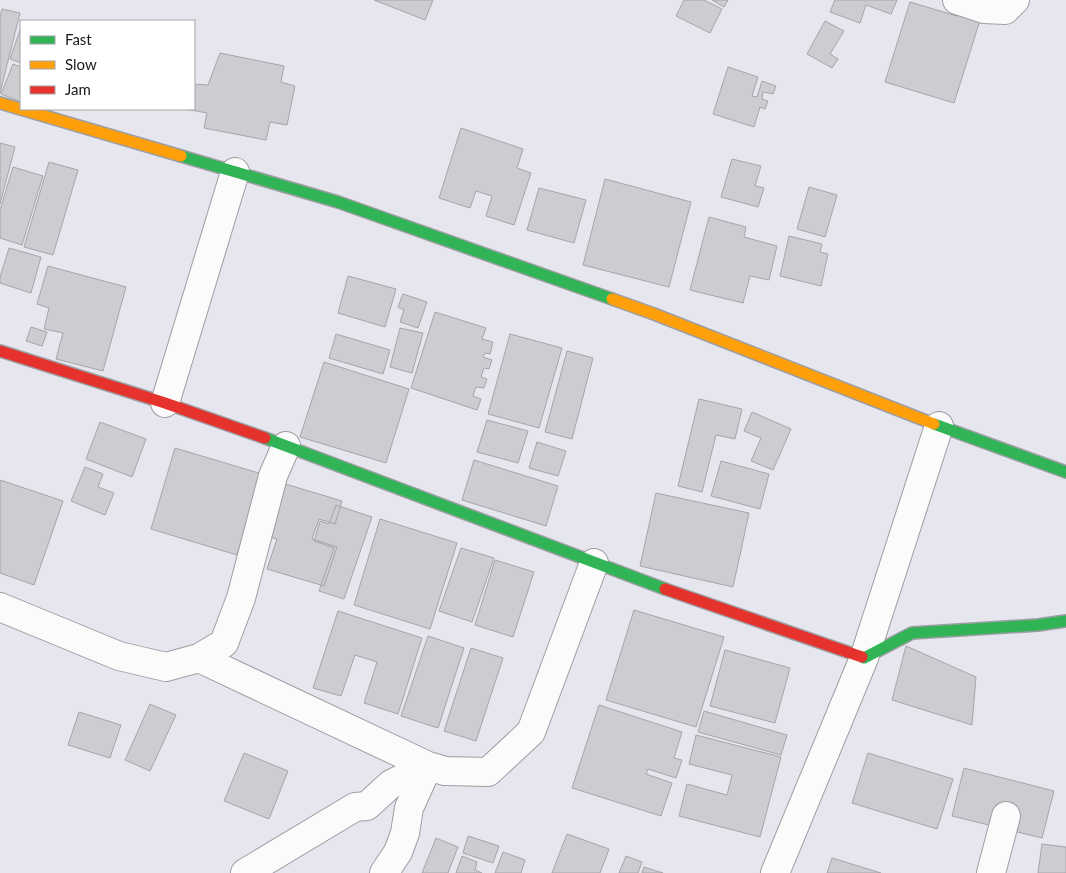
<svg xmlns="http://www.w3.org/2000/svg" width="1066" height="873" font-family="Lato,sans-serif">
<rect width="100%" height="100%" fill="#e6e7ee"/>
<path fill="#cccdd1" stroke="#a5a4aa" d="M 374,0 L 433,0 L 425,20 Z
M 684,0 L 704,0 L 722,9 L 710,33 L 676,16 Z
M 712,0 L 728,0 L 724,7 Z
M 835,0 L 897,0 L 891,14 L 866,5 L 860,23 L 830,12 Z
M 910,2 L 957,16 L 958,11 L 981,17 L 954,103 L 885,82 Z
M 2,9 L 20,13 L 0,93 L 0,17 Z
M 825,21 L 844,31 L 830,54 L 838,59 L 832,68 L 807,54 Z
M 21,27 L 21,63 L 10,59 Z
M 220,53 L 284,66 L 281,82 L 295,86 L 287,125 L 270,122 L 266,140 L 204,128 L 207,113 L 186,109 L 194,109 L 194,84 L 208,85 Z
M 13,64 L 21,67 L 21,102 L 1,94 Z
M 728,67 L 758,77 L 752,96 L 757,97 L 762,81 L 776,86 L 773,94 L 763,92 L 762,99 L 768,101 L 765,109 L 760,107 L 754,127 L 713,114 Z
M 461,128 L 523,149 L 517,168 L 531,173 L 514,225 L 486,216 L 492,196 L 476,191 L 470,208 L 439,198 Z
M 0,143 L 15,147 L 0,204 Z
M 732,159 L 761,166 L 755,186 L 764,188 L 758,207 L 721,197 Z
M 49,162 L 78,170 L 53,255 L 24,247 Z
M 13,167 L 43,176 L 22,245 L 0,238 L 0,210 Z
M 605,179 L 691,202 L 669,287 L 583,265 Z
M 809,187 L 837,195 L 825,237 L 797,229 Z
M 539,188 L 586,200 L 574,243 L 527,230 Z
M 709,217 L 746,227 L 744,237 L 777,246 L 769,280 L 750,276 L 743,303 L 690,290 Z
M 789,236 L 822,244 L 820,252 L 828,254 L 821,286 L 780,276 Z
M 9,248 L 41,257 L 31,293 L 0,283 L 0,277 Z
M 48,266 L 126,287 L 103,371 L 56,359 L 63,333 L 44,329 L 49,308 L 37,304 Z
M 348,276 L 396,289 L 385,327 L 338,313 Z
M 403,294 L 427,302 L 418,328 L 400,322 L 404,310 L 398,307 Z
M 435,312 L 486,328 L 482,339 L 493,342 L 490,354 L 485,353 L 483,357 L 492,360 L 489,369 L 484,368 L 481,377 L 487,379 L 484,388 L 476,387 L 473,396 L 481,399 L 477,410 L 411,388 Z
M 31,327 L 47,332 L 42,346 L 26,341 Z
M 400,328 L 423,333 L 412,373 L 390,367 Z
M 336,334 L 390,350 L 383,374 L 329,358 Z
M 510,334 L 562,348 L 539,428 L 488,414 Z
M 567,351 L 593,358 L 572,439 L 545,432 Z
M 324,362 L 409,389 L 386,463 L 300,437 Z
M 699,399 L 742,409 L 735,439 L 716,435 L 702,492 L 678,486 Z
M 752,412 L 791,429 L 773,470 L 751,461 L 761,438 L 744,431 Z
M 487,420 L 528,431 L 518,463 L 477,452 Z
M 100,422 L 146,439 L 132,477 L 86,459 Z
M 537,442 L 566,451 L 558,476 L 529,468 Z
M 175,448 L 262,474 L 237,555 L 151,529 Z
M 474,460 L 558,486 L 546,526 L 462,500 Z
M 721,461 L 769,474 L 760,509 L 711,496 Z
M 85,467 L 103,474 L 98,487 L 114,493 L 105,515 L 71,501 Z
M 0,480 L 63,501 L 34,585 L 0,573 Z
M 282,483 L 342,501 L 335,524 L 319,519 L 312,539 L 337,547 L 324,586 L 267,569 L 277,539 L 266,536 Z
M 656,493 L 749,513 L 733,587 L 640,566 Z
M 336,505 L 372,517 L 344,599 L 319,591 L 334,548 L 314,541 L 320,521 L 329,524 Z
M 380,519 L 457,543 L 430,629 L 354,605 Z
M 461,548 L 494,558 L 472,622 L 439,611 Z
M 495,560 L 534,572 L 513,637 L 475,625 Z
M 634,610 L 724,637 L 696,727 L 606,700 Z
M 338,611 L 422,638 L 398,714 L 364,703 L 377,662 L 355,655 L 341,696 L 313,688 Z
M 428,636 L 464,648 L 438,728 L 401,716 Z
M 906,646 L 976,677 L 972,725 L 892,700 Z
M 471,648 L 503,658 L 476,741 L 444,731 Z
M 725,650 L 790,668 L 775,723 L 710,706 Z
M 150,704 L 176,715 L 150,771 L 125,760 Z
M 599,705 L 682,732 L 674,758 L 682,760 L 676,778 L 648,769 L 646,774 L 672,783 L 661,816 L 572,788 Z
M 704,711 L 787,735 L 781,755 L 698,732 Z
M 79,712 L 121,725 L 110,758 L 68,745 Z
M 696,735 L 781,757 L 760,837 L 679,816 L 687,784 L 727,795 L 732,775 L 689,764 Z
M 244,753 L 288,771 L 269,819 L 224,801 Z
M 868,753 L 953,779 L 937,829 L 852,803 Z
M 964,768 L 1054,791 L 1042,838 L 952,816 Z
M 567,834 L 609,849 L 600,873 L 552,873 Z
M 468,836 L 499,846 L 493,863 L 463,853 Z
M 436,838 L 458,847 L 448,873 L 422,873 Z
M 1042,844 L 1066,847 L 1066,873 L 1038,873 Z
M 503,852 L 525,860 L 521,873 L 495,873 Z
M 462,856 L 477,862 L 475,870 L 482,873 L 456,873 Z
M 626,856 L 642,862 L 638,873 L 619,873 Z
M 832,858 L 881,873 L 827,873 Z
M 644,867 L 663,873 L 642,873 Z"/>
<g fill="none" stroke-linecap="round" stroke-linejoin="round">
<defs>
<path id="street" d="M 957,0 L 984,9 L 1005,10 L 1015,0
M 165,403 L 235,172
M 0,607 L 119,656 L 166,667 L 199,658 L 224,643 L 241,598 L 273,476 L 286,446
M 199,658 L 428,766 L 409,808 L 405,833 L 398,852 L 384,873
M 245,873 L 355,807 L 367,806 L 391,784 L 428,766 L 445,771 L 488,772 L 531,732 L 594,563
M 775,873 L 864,658 L 939,426
M 991,873 L 1006,816"/>
<path id="fast" d="M 181,156 L 338,202 L 612,299
M 934,424 L 1066,472
M 265,438 L 665,589
M 862,657 L 864,658 L 912,633 L 1038,625 L 1066,621"/>
<path id="slow" d="M 0,103 L 181,156
M 612,299 L 654,314 L 934,424"/>
<path id="jam" d="M 0,351 L 165,403 L 265,438
M 665,589 L 862,657"/>
</defs>
<use href="#street" stroke="#9d9ea3" stroke-width="30"/>
<use href="#fast" stroke="#9d9ea3" stroke-width="14"/>
<use href="#slow" stroke="#9d9ea3" stroke-width="14"/>
<use href="#jam" stroke="#9d9ea3" stroke-width="14"/>
<use href="#street" stroke="#fbfbfc" stroke-width="28"/>
<use href="#fast" stroke="#30b455" stroke-width="11"/>
<use href="#slow" stroke="#ff9f0a" stroke-width="11"/>
<use href="#jam" stroke="#e5322d" stroke-width="11"/>
</g>
<rect x="20" y="20" width="175" height="90" fill="#ffffff" stroke="#a3a3a5"/>
<rect x="30" y="36" width="25" height="8" fill="#30b455" stroke="#a3a3a5"/>
<text x="65" y="45" font-size="15" fill="#181a1e">Fast</text>
<rect x="30" y="61" width="25" height="8" fill="#ff9f0a" stroke="#a3a3a5"/>
<text x="65" y="70" font-size="15" fill="#181a1e">Slow</text>
<rect x="30" y="86" width="25" height="8" fill="#e5322d" stroke="#a3a3a5"/>
<text x="65" y="95" font-size="15" fill="#181a1e">Jam</text>
</svg>
